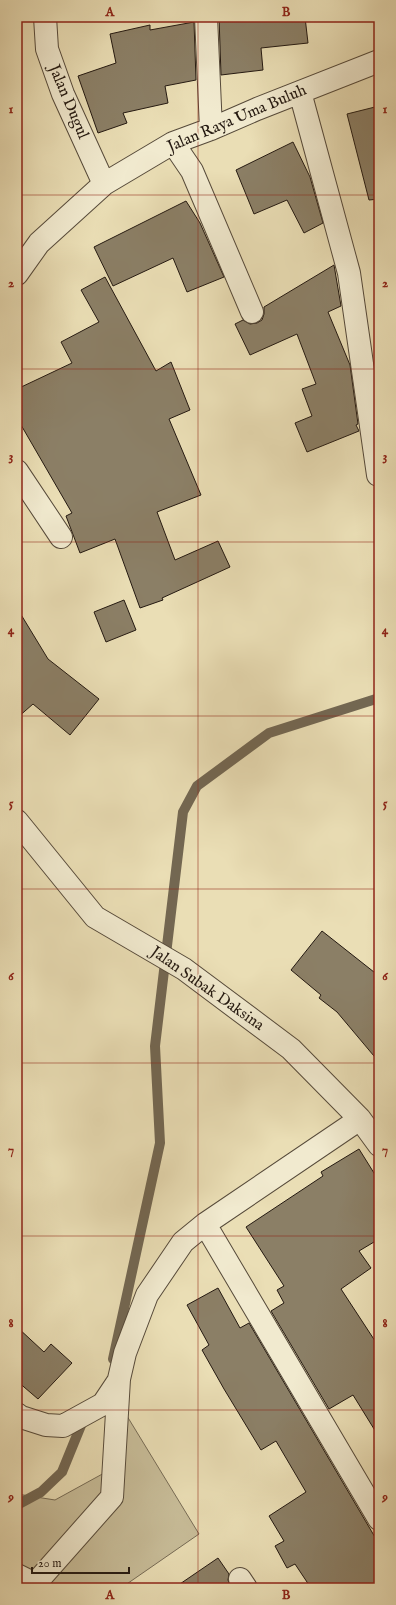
<svg xmlns="http://www.w3.org/2000/svg" width="396" height="1605" font-family="'IM FELL English',serif">
<rect width="100%" height="100%" fill="#eadeb5"/>
<filter id="stains"><feTurbulence type="fractalNoise" baseFrequency=".005" numOctaves="4"/><feColorMatrix values="0 0 0 0 .2 0 0 0 0 .09 0 0 0 0 .02 0 0 0 .5 -.17"/></filter>
<radialGradient id="worn" r=".72"><stop offset=".6" stop-color="#630" stop-opacity="0"/><stop offset="1" stop-color="#630" stop-opacity=".3"/></radialGradient>
<path fill="#c8bd99" stroke="#766b55" d="M 127,1416 L 199,1534 L 121,1588 L 17,1588 L 17,1494 L 55,1500 L 106,1472 Z"/>
<g fill="none" stroke-linecap="round" stroke-linejoin="round">
<path stroke="#736752" stroke-width="10" d="M 113,1359 L 160,1143 L 155,1046 L 183,812 L 197,786 L 269,733 L 379,698
M 17,1505 L 41,1492 L 62,1472 L 84,1418"/>
</g>
<path fill="#8b7f66" stroke="#241911" d="M 219,17 L 305,17 L 308,43 L 261,48 L 263,70 L 221,75 Z
M 194,22 L 196,80 L 165,86 L 168,103 L 123,113 L 127,123 L 98,133 L 78,76 L 116,63 L 110,34 L 150,25 L 150,30 Z
M 379,106 L 379,199 L 369,200 L 347,114 Z
M 293,142 L 310,177 L 323,223 L 304,233 L 287,200 L 254,214 L 236,170 Z
M 186,201 L 200,223 L 224,277 L 187,292 L 173,258 L 113,286 L 94,247 Z
M 334,265 L 341,306 L 328,312 L 350,365 L 358,424 L 356,425 L 359,431 L 307,452 L 295,423 L 312,416 L 302,389 L 316,384 L 297,334 L 250,355 L 235,324 L 243,320 L 250,324 L 257,323 L 262,320 L 264,314 L 264,307 Z
M 105,277 L 156,371 L 171,362 L 190,410 L 169,419 L 201,495 L 157,512 L 175,560 L 218,541 L 230,567 L 162,598 L 163,600 L 140,608 L 115,539 L 80,553 L 66,516 L 72,513 L 17,418 L 17,389 L 72,363 L 61,342 L 99,322 L 81,290 Z
M 124,600 L 136,630 L 106,642 L 94,612 Z
M 17,608 L 48,659 L 99,699 L 70,735 L 33,704 L 17,718 Z
M 322,931 L 379,976 L 379,1062 L 337,1012 L 319,998 L 321,995 L 291,970 Z
M 359,1149 L 379,1181 L 379,1239 L 359,1251 L 371,1268 L 341,1289 L 379,1347 L 379,1437 L 353,1395 L 329,1409 L 271,1311 L 284,1303 L 277,1290 L 284,1286 L 246,1227 L 323,1176 L 321,1172 Z
M 218,1288 L 240,1328 L 249,1323 L 379,1544 L 379,1588 L 311,1588 L 295,1564 L 287,1568 L 275,1546 L 284,1541 L 269,1516 L 306,1492 L 276,1441 L 261,1450 L 224,1389 L 202,1350 L 209,1345 L 187,1305 Z
M 17,1327 L 44,1352 L 51,1344 L 72,1363 L 38,1399 L 17,1381 Z
M 218,1558 L 229,1574 L 228,1580 L 231,1588 L 174,1588 Z"/>
<g fill="none" stroke-linecap="round" stroke-linejoin="round">
<defs>
<path id="street" d="M 45,17 L 47,49 L 63,94 L 104,184
M 206,17 L 211,129
M 300,92 L 349,273 L 378,475
M 173,143 L 192,171 L 252,312
M 17,274 L 39,243 L 104,184 L 173,143 L 211,129 L 257,109 L 379,61
M 17,471 L 61,537
M 17,821 L 95,917 L 184,969 L 291,1049 L 360,1119 L 379,1145
M 205,1224 L 379,1519
M 17,1414 L 21,1417 L 46,1425 L 63,1426 L 103,1404 L 119,1380
M 17,1575 L 35,1584 L 112,1497 L 119,1379 L 125,1353 L 147,1295 L 183,1242 L 205,1224 L 360,1119
M 240,1579 L 246,1588"/>
</defs>
<use href="#street" stroke="#564a3a" stroke-width="24"/>
<use href="#street" stroke="#f1eacf" stroke-width="22"/>
</g>
<path fill="none" stroke="#8f2418" stroke-width="1" stroke-opacity="0.55" d="M 198,17 L 198,1588M 17,195 L 379,195M 17,369 L 379,369M 17,542 L 379,542M 17,716 L 379,716M 17,889 L 379,889M 17,1063 L 379,1063M 17,1236 L 379,1236M 17,1410 L 379,1410"/>
<g text-anchor="middle" dominant-baseline="central" stroke-width="3" stroke-linejoin="round" paint-order="stroke">
<g font-size="16" fill="#241911" stroke="#f1eacf">
<text transform="translate(68 102) rotate(67)">Jalan Dugul</text>
<text transform="translate(237 119) rotate(-23)">Jalan Raya Uma Buluh</text>
<text transform="translate(207 989) rotate(35)">Jalan Subak Daksina</text>
</g>
</g>
<rect width="396" height="1605" fill="none" stroke="#eadeb5" stroke-width="44"/>
<path d="M32 1567v6h97v-6" fill="none" stroke="#241911" stroke-width="2"/>
<text x="38" y="1567" font-size="12" fill="#241911" stroke="#f1eacf" stroke-width="3" paint-order="stroke">20 m</text>
<rect x="22" y="22" width="352" height="1561" fill="none" stroke="#8f2418" stroke-width="1.5"/>
<g font-size="13" text-anchor="middle" font-weight="bold" fill="#8f2418">
<text x="110" y="16">A</text>
<text x="286" y="16">B</text>
<text x="11" y="113">1</text>
<text x="385" y="113">1</text>
<text x="11" y="287">2</text>
<text x="385" y="287">2</text>
<text x="11" y="460">3</text>
<text x="385" y="460">3</text>
<text x="11" y="634">4</text>
<text x="385" y="634">4</text>
<text x="11" y="807">5</text>
<text x="385" y="807">5</text>
<text x="11" y="980">6</text>
<text x="385" y="980">6</text>
<text x="11" y="1154">7</text>
<text x="385" y="1154">7</text>
<text x="11" y="1327">8</text>
<text x="385" y="1327">8</text>
<text x="11" y="1501">9</text>
<text x="385" y="1501">9</text>
<text x="110" y="1599">A</text>
<text x="286" y="1599">B</text>
</g>
<rect width="100%" height="100%" filter="url(#stains)"/>
<rect width="100%" height="100%" fill="url(#worn)"/>
</svg>
